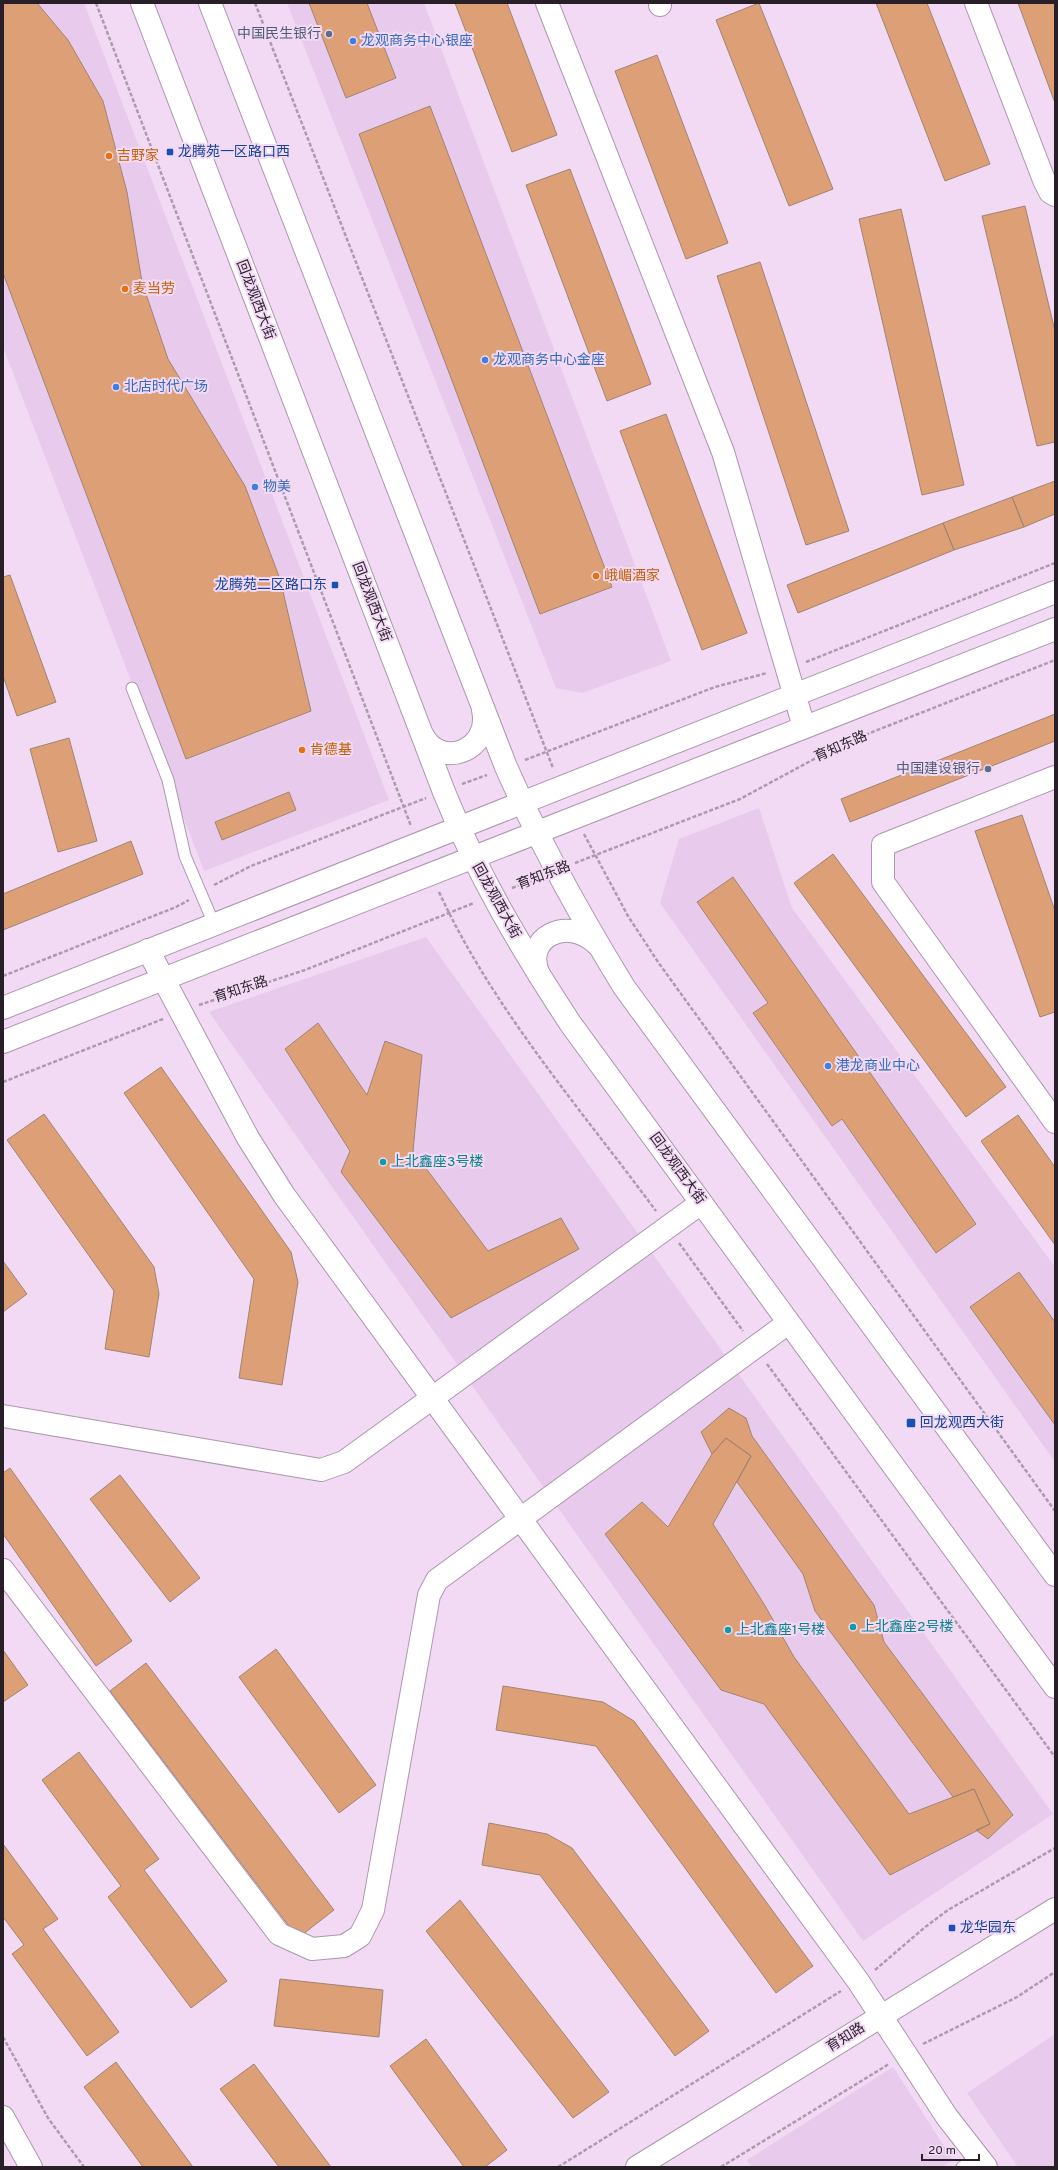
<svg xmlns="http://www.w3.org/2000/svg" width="1058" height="2170" font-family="Overpass,'Noto Sans SC',sans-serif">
<rect width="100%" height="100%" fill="#f2d9f4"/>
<path fill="#e8cbec" d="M 3,3 L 84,3 L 389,800 L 204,871 L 3,347 Z
M 287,3 L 424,3 L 671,661 L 582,693 L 556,688 Z
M 759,808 L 792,908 L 1055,1267 L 1055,1462 L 660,903 L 679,839 Z
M 426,937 L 1053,1814 L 863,1941 L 209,1012 Z
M 1055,2034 L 1055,2167 L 1018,2167 L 967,2093 Z
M 893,2067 L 953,2160 L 941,2167 L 751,2167 L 747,2160 Z"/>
<path fill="#dc9f76" stroke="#a18472" d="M 3,3 L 37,3 L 68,40 L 103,101 L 127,192 L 142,282 L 168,359 L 245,486 L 280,579 L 311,711 L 186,759 L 3,273 Z
M 309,3 L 367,3 L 396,78 L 346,98 Z
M 455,3 L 507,3 L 557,135 L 512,152 Z
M 759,3 L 833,189 L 789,206 L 716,20 Z
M 876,3 L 927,3 L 990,164 L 945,181 Z
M 1018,3 L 1055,3 L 1055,103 Z
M 657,55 L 728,243 L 686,259 L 615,71 Z
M 430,106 L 612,587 L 540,614 L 359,134 Z
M 570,169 L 651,384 L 607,401 L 526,185 Z
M 1025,206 L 1055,331 L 1055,442 L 1037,446 L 982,216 Z
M 901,209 L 964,485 L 922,495 L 859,219 Z
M 760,262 L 849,531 L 806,545 L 717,276 Z
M 666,414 L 747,633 L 702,650 L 620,431 Z
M 1055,481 L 1055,514 L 1024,527 L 1012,497 Z
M 1012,497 L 1024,527 L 954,550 L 943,523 Z
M 943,523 L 954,550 L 798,613 L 787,585 Z
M 10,575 L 56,702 L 17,716 L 3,676 L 3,577 Z
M 1055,714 L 1055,741 L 850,822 L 841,799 Z
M 69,738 L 97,841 L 58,852 L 30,749 Z
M 289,792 L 296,810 L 222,840 L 215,822 Z
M 1022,815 L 1055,911 L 1055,1012 L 1040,1017 L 975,831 Z
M 131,841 L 143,874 L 3,930 L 3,894 Z
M 833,854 L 1006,1087 L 966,1117 L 794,883 Z
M 733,877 L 976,1224 L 936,1253 L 842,1119 L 832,1126 L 753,1013 L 768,1003 L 697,902 Z
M 318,1023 L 367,1095 L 385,1041 L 422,1055 L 413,1151 L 488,1251 L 561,1218 L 579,1249 L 451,1318 L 341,1172 L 350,1151 L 285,1049 Z
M 161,1067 L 291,1252 L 298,1282 L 282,1385 L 239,1378 L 254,1279 L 124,1093 Z
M 44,1114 L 154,1267 L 159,1294 L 149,1357 L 105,1349 L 114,1291 L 7,1140 Z
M 1018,1115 L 1055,1167 L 1055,1245 L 981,1141 Z
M 3,1261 L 27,1294 L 3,1312 Z
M 1019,1272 L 1055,1322 L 1055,1425 L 970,1307 Z
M 729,1408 L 746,1418 L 752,1436 L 874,1605 L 884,1642 L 1013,1815 L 988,1839 L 976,1830 L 990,1824 L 974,1789 L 953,1797 L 815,1611 L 803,1574 L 737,1482 L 751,1456 L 726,1438 L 712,1454 L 701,1432 Z
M 726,1438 L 751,1456 L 713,1524 L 764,1604 L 794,1657 L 909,1814 L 974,1789 L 990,1824 L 890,1875 L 764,1704 L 721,1690 L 605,1534 L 642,1502 L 668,1527 L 712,1454 Z
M 10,1468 L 132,1641 L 96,1666 L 3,1534 L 3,1473 Z
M 120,1475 L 200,1578 L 170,1602 L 90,1499 Z
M 276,1649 L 376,1785 L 339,1813 L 239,1677 Z
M 3,1650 L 28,1685 L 3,1702 Z
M 146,1663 L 334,1910 L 298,1938 L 110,1691 Z
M 503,1686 L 603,1702 L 634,1721 L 813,1966 L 776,1993 L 596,1746 L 496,1730 Z
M 79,1752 L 159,1859 L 144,1870 L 227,1981 L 191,2008 L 108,1897 L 121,1886 L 42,1780 Z
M 489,1823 L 547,1834 L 572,1848 L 709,2031 L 675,2056 L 540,1875 L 482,1865 Z
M 3,1844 L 58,1919 L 43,1929 L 119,2032 L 87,2056 L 12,1954 L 24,1945 L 3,1917 Z
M 460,1900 L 609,2092 L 573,2118 L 426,1931 Z
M 280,1979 L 383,1990 L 379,2037 L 274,2026 Z
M 426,2039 L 507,2150 L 485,2167 L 464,2167 L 390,2066 Z
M 116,2062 L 193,2167 L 143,2167 L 84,2087 Z
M 254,2064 L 331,2167 L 279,2167 L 220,2089 Z"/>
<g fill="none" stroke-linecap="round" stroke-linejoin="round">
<defs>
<path id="lane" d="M 132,688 L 168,780 L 185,856 L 214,924
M 962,2167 L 979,2157"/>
<path id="street" d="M 547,3 L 723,452 L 804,727
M 660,3 L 660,5
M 976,3 L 1044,180 L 1050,192 L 1055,195
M 1055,777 L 883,845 L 883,882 L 1055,1122
M 148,950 L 248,1138 L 284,1195 L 858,1981 L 947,2117 L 986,2167
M 3,1416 L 321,1470 L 344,1462 L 701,1203
M 3,1570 L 279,1934 L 312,1949 L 344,1946 L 360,1936 L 373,1910 L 429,1595 L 437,1580 L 788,1323"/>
<path id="secondary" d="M 3,1008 L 1055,592
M 3,1042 L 1055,629
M 3,2117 L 31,2167
M 637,2167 L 1055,1909"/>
<path id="primary" d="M 142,3 L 444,792 C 477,874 521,948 570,1023 L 1055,1687
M 210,3 L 506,767 C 540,844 580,915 624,987 L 1055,1575
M 422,734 C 440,771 492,750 483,710
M 539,975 C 522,938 567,915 597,944"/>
</defs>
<use href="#lane" stroke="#ad96af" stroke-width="13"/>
<use href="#street" stroke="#ad96af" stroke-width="24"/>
<use href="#secondary" stroke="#ad96af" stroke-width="24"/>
<use href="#primary" stroke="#ad96af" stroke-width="24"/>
<path stroke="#ae9aaf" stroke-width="2.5" stroke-dasharray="4 2" stroke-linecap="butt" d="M 96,3 L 411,826
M 255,3 L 553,768
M 806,662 L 1055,563
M 525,760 L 715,687 L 767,673
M 462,784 L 487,775
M 584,834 L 628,916 L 658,962 L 1055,1511
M 575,863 L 740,799 L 842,744 L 1055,660
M 214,885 L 251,866 L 426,798
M 512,888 L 539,878
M 439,892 C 493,1009 580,1108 656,1211
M 3,976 L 176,907 L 189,900
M 199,1005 L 305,970 L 474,903
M 3,1082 L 163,1019
M 679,1243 L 743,1331
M 767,1364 L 1055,1757
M 875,1970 L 924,1928 L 948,1910 L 1055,1848
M 3,2037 L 48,2118 L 84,2167
M 923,2044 L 1017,1997 L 1055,1972
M 558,2167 L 841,1991
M 721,2167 L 889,2064"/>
<use href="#lane" stroke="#fff" stroke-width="11"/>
<use href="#street" stroke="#fff" stroke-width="22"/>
<use href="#secondary" stroke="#fff" stroke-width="22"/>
<use href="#primary" stroke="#fff" stroke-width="22"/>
</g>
<g fill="#5c6f8a" stroke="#f2d9f4" stroke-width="1.5">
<circle cx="329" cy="34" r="4"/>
<circle cx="988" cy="769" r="4"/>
</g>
<g fill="#3f7fe0" stroke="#f2d9f4" stroke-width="1.5">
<circle cx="353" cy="41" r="4"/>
<circle cx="485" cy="360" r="4"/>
<circle cx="116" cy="387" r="4"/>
<circle cx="255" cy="487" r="4"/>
<circle cx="828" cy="1066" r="4"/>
</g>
<g fill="#1a4fb4" stroke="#f2d9f4" stroke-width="1.5">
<rect x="166" y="148" width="8" height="8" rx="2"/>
<rect x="331" y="581" width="8" height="8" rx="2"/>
<rect x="906" y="1418" width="10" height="10" rx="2"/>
<rect x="948" y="1924" width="8" height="8" rx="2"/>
</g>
<g fill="#e8710a" stroke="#f2d9f4" stroke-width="1.5">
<circle cx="109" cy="156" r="4"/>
<circle cx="125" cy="289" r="4"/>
<circle cx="596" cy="576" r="4"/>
<circle cx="302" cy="750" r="4"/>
</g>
<g fill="#0f9aa8" stroke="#f2d9f4" stroke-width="1.5">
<circle cx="383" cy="1162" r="4"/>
<circle cx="853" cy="1627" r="4"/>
<circle cx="728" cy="1630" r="4"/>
</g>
<g text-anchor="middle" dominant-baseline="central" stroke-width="4" stroke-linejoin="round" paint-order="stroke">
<g font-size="14" fill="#4e5e75" stroke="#f2d9f4" text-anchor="end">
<text x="321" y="34">中国民生银行</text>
<text x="980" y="769">中国建设银行</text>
</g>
<g font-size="14" fill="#366cbe" stroke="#f2d9f4" text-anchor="start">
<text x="361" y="41">龙观商务中心银座</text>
<text x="493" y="360">龙观商务中心金座</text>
<text x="124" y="387">北店时代广场</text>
<text x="263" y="487">物美</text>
<text x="836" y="1066">港龙商业中心</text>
</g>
<g font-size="14" fill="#164399" stroke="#f2d9f4" text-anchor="start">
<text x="178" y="152">龙腾苑一区路口西</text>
<text x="327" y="585" text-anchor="end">龙腾苑二区路口东</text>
<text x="920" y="1423">回龙观西大街</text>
<text x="960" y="1928">龙华园东</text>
</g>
<g font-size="14" fill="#c56008" stroke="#f2d9f4" text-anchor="start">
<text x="117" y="156">吉野家</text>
<text x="133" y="289">麦当劳</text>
<text x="604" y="576">峨嵋酒家</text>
<text x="310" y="750">肯德基</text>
</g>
<g font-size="14" fill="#281f29" stroke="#f2d9f4">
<text transform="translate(255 300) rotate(69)">回龙观西大街</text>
<text transform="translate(371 602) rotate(69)">回龙观西大街</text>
<text transform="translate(841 747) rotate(-24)">育知东路</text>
<text transform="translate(544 876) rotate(-21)">育知东路</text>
<text transform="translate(496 901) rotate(61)">回龙观西大街</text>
<text transform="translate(241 990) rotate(-18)">育知东路</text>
<text transform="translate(677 1169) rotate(54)">回龙观西大街</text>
<text transform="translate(846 2038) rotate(-32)">育知路</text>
</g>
<g font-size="14" fill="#0d838f" stroke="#f2d9f4" text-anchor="start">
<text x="391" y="1162">上北鑫座3号楼</text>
<text x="861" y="1627">上北鑫座2号楼</text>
<text x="736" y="1630">上北鑫座1号楼</text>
</g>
</g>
<rect width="1058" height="2170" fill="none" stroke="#281f29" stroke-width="8"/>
<path d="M922 2154v6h57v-6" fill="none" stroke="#281f29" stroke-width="2"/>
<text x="928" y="2154" font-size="12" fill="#281f29" stroke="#f2d9f4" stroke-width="3" paint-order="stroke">20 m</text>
</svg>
